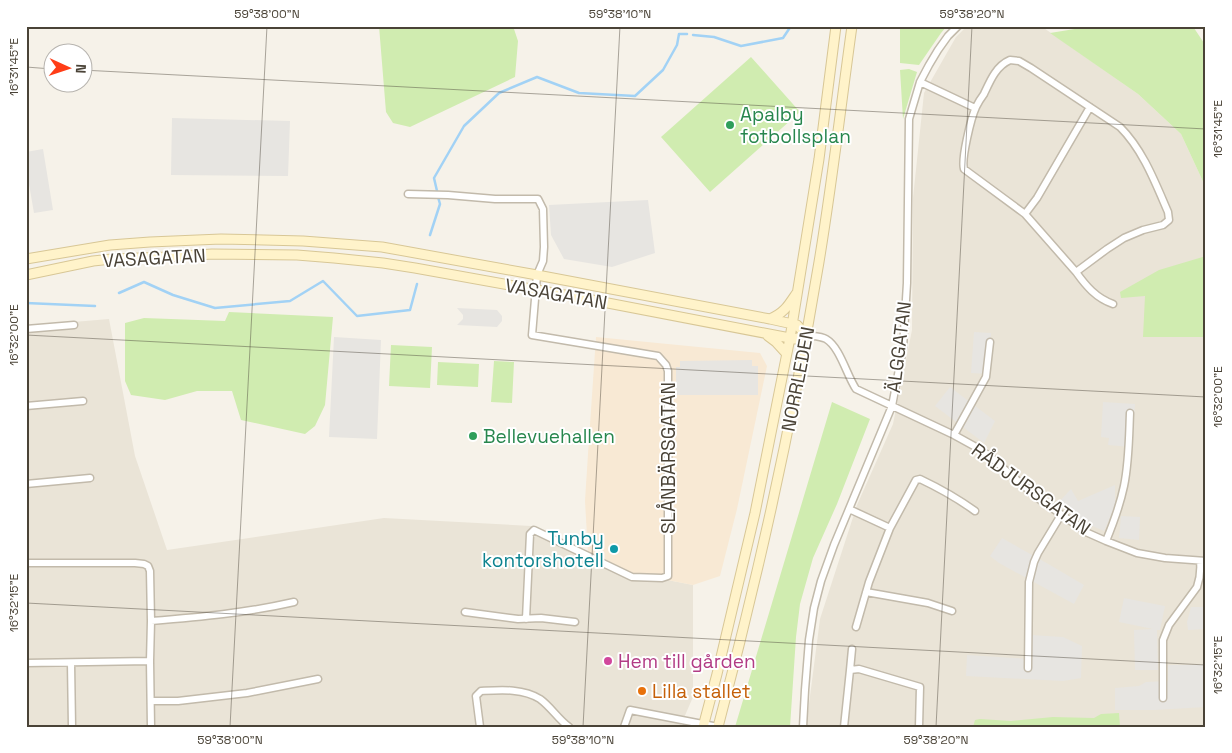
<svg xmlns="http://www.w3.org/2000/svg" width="1232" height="753" font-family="'Space Grotesk',sans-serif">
<rect width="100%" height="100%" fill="#f6f2e9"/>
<path fill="#eae4d7" d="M 967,26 L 1041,26 L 1138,94 L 1181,134 L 1206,188 L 1206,727 L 806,727 L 820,619 L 857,505 L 893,424 L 912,330 L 913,198 L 924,93 L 956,37 Z
M 109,319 L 135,456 L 167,550 L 384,518 L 531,526 L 632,573 L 693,585 L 693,697 L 680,727 L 26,727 L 26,326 Z"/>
<path fill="#f8e9d4" d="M 596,337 L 760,353 L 767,366 L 737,509 L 720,576 L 693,585 L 632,573 L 588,553 L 585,501 L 588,454 Z"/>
<path fill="#d0ecb0" d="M 379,26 L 513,26 L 518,41 L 515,77 L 410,127 L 393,123 L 386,112 Z
M 900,26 L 947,26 L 941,33 L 919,65 L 900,63 Z
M 1093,26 L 1140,26 L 1152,29 L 1166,26 L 1188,26 L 1194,28 L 1206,46 L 1206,188 L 1181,134 L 1138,94 L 1050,33 Z
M 751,57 L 800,112 L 710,192 L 661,137 Z
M 909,69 L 917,72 L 903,119 L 900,70 Z
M 1206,256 L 1206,337 L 1143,337 L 1145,296 L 1121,298 L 1120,292 L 1159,270 Z
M 229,312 L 333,317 L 325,405 L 315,426 L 305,434 L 241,420 L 232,391 L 197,391 L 165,400 L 131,395 L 125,381 L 125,323 L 144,318 L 225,321 Z
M 391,345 L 432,347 L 430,388 L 389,386 Z
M 494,361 L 514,362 L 512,403 L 491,402 Z
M 438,362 L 479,364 L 478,387 L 437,385 Z
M 832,402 L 870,419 L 837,504 L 813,558 L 800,604 L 796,637 L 790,727 L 735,727 Z
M 1119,713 L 1120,727 L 973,727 L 975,720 L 980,719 L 1011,721 L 1053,717 L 1094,718 L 1101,714 Z"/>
<path fill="#e7e5e1" d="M 172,118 L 290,121 L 288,176 L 171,175 Z
M 43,149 L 53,210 L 34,213 L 26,167 L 26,152 Z
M 648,200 L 655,253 L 612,267 L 564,259 L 551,235 L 549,205 Z
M 457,308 L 497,310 L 502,316 L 502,321 L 497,327 L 457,325 L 463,319 L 463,315 Z
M 974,332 L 991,333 L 988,374 L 971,373 Z
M 334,337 L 381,340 L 377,439 L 329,437 Z
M 752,360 L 752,366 L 758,366 L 758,395 L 676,395 L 676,367 L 680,367 L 680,361 Z
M 950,387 L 995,421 L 984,443 L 935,406 Z
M 1103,402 L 1135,404 L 1131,447 L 1108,445 L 1109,438 L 1101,437 Z
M 1115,485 L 1115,506 L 1104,531 L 1088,524 L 1058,503 L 1071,489 L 1078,501 Z
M 1121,516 L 1140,517 L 1139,540 L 1119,538 Z
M 1002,538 L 1050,565 L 1084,585 L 1074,604 L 999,563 L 990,556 Z
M 1124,598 L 1165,606 L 1160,630 L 1157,630 L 1158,670 L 1135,670 L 1134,630 L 1153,629 L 1119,622 Z
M 1191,607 L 1206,607 L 1206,629 L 1188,630 L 1187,622 Z
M 1032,635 L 1063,637 L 1082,646 L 1081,678 L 1063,681 L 966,676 L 967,655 L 1030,659 Z
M 1168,665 L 1206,665 L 1206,707 L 1154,710 L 1115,710 L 1115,688 L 1139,686 L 1146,682 L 1168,681 Z"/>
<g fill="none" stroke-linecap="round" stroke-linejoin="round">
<path stroke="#a2d2f5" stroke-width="2.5" d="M 693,35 L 714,37 L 741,46 L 783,38 L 791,26
M 437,191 L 434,178 L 464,126 L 499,93 L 537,77 L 579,93 L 635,96 L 663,70 L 677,45 L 679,34 L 687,34
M 430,235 L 440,204 L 438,197
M 119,293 L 144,282 L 173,295 L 215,308 L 290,301 L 323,281 L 357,316 L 410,310 L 417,284
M 26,303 L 95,306"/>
<defs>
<path id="street" d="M 1010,60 L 1019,61 L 1031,68 L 1120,127 C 1143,150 1155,182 1168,212 L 1169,220 L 1163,225 L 1143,230 L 1124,238 L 1107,249 L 1076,272 L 1025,214 L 964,169 C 961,159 971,118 976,107 C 978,103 981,98 984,94 C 990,81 996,66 1010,60 Z
M 920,82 L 975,108
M 408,194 L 448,195 L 495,199 L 538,199 L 543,209 L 544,247 L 543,261 L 537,275 L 532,335 L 658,356 L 666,365 L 668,371 L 668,576 L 662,578 L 632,577 L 534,530 L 530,534 L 526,619
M 1025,214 L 1037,198 L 1090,107
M 1076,272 C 1086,286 1096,298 1113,304
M 26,329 L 74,325
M 806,335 C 812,336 821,336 826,339 C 840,347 847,376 856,389 L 954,435 L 974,446 L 988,455 L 1039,499 L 1088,533 L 1106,541 L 1137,553 L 1165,558 L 1206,561
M 26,406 L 83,401
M 954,435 L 986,377 L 990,342
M 26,484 L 90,478
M 849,509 L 890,528
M 1106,541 C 1113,524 1120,505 1124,486 C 1129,462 1129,437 1130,413
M 26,563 L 135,563 L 144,564 L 148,566 L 150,571 L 151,621 L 150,661 L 151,727
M 866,592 L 928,603 L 952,611
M 465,612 L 518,619 L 541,618 L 575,622
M 151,621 C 200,617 246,613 294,602
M 856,627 L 869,582 L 890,528 L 916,480 L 920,479 C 939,488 957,498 975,511
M 26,663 L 150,661
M 71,663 L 72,727
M 1028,668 L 1029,582 L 1034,562 L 1038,553 L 1061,515
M 850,670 L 852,649
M 1163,698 L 1163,640 L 1169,625 L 1197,587 C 1200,578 1201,570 1200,561
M 151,701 L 178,701 L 247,693 L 318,679
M 480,727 L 476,696 L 481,691 C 500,690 523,688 540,699 C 551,707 558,719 569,727
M 624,727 L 630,710 L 718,727
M 803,727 L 805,690 L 809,640 L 814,608 L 821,581 L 834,545 L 892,406 L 903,348 L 907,283 L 909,119 L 920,82 L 929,65 L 938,50 L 948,36 L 958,26
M 844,727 L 850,670 L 859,669 L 920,687 L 919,727"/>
<path id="secondary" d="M 26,259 L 110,245 L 150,242 L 221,239 L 303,241 L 382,247 L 537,275 L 770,319 L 797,325 L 806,335
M 26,275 L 93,261 L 112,259 L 166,257 L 212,254 L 297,255 L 334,258 L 383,263 L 415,268 L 587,299 L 795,339 L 806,335
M 770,319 C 784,313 788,306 796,294
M 768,336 L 776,342 L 786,353
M 703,727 L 717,674 L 755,513 L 790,338 L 819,159 L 836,26
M 718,727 C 759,573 793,418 819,262 C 832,184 841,105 852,26"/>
</defs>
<use href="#street" stroke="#c2baab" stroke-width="9"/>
<use href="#secondary" stroke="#d8c796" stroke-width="11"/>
<use href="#street" stroke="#fff" stroke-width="6"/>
<use href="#secondary" stroke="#fff3ca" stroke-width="9"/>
</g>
<path fill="none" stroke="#4a4337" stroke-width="1" stroke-opacity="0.45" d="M 26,67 L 52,69M 82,70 L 1206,129M 26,335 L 1206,397M 26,603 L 1206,665M 230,727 L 267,26M 583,727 L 620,26M 936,727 L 972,26"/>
<g fill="#2e9e5b" stroke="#fff" stroke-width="2">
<circle cx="730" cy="125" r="5"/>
<circle cx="473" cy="436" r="5"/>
</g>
<circle fill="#0f9aa8" stroke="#fff" stroke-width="2" cx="614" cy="549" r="5"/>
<circle fill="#d1479c" stroke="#fff" stroke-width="2" cx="608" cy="661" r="5"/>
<circle fill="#e8710a" stroke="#fff" stroke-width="2" cx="642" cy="691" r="5"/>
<g text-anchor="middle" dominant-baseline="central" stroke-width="4" stroke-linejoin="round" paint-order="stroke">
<g font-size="19" fill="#27864d" stroke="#fff" text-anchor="start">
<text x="740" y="114">Apalby<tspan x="740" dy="22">fotbollsplan</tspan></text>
<text x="483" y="436">Bellevuehallen</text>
</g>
<g font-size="19" fill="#4a4337" stroke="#fff">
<text transform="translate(154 258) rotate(-3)">VASAGATAN</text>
<text transform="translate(556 294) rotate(10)">VASAGATAN</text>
<text transform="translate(899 347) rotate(-83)">ÄLGGATAN</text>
<text transform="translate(798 379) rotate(-79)">NORRLEDEN</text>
<text transform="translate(668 458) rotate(-90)">SLÅNBÄRSGATAN</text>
<text transform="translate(1031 489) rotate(36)">RÅDJURSGATAN</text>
</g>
<g font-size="19" fill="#0d838f" stroke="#fff" text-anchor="end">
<text x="604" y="538">Tunby<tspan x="604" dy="22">kontorshotell</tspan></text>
</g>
<g font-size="19" fill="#b23c85" stroke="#fff" text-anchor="start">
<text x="618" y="661">Hem till gården</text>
</g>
<g font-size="19" fill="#c56008" stroke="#fff" text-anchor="start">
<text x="652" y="691">Lilla stallet</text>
</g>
</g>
<rect width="1232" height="753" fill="none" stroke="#ffffff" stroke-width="55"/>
<g transform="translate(68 68) rotate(93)"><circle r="24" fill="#ffffff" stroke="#b7b4af"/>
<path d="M0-4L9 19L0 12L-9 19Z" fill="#ff3d17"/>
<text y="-8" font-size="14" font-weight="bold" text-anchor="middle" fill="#4a4337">N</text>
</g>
<rect x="28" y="28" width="1176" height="698" fill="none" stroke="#4a4337" stroke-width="2"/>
<g font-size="12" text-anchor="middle" fill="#4a4337">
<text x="267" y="18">59°38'00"N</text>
<text x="620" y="18">59°38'10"N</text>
<text x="972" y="18">59°38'20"N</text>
<text transform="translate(14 67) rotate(-90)" y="4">16°31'45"E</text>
<text transform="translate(1218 129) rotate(-90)" y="4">16°31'45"E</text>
<text transform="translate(14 335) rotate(-90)" y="4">16°32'00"E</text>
<text transform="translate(1218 397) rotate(-90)" y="4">16°32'00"E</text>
<text transform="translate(14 603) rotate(-90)" y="4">16°32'15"E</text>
<text transform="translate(1218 665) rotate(-90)" y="4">16°32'15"E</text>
<text x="230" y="744">59°38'00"N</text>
<text x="583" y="744">59°38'10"N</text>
<text x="936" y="744">59°38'20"N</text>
</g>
</svg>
